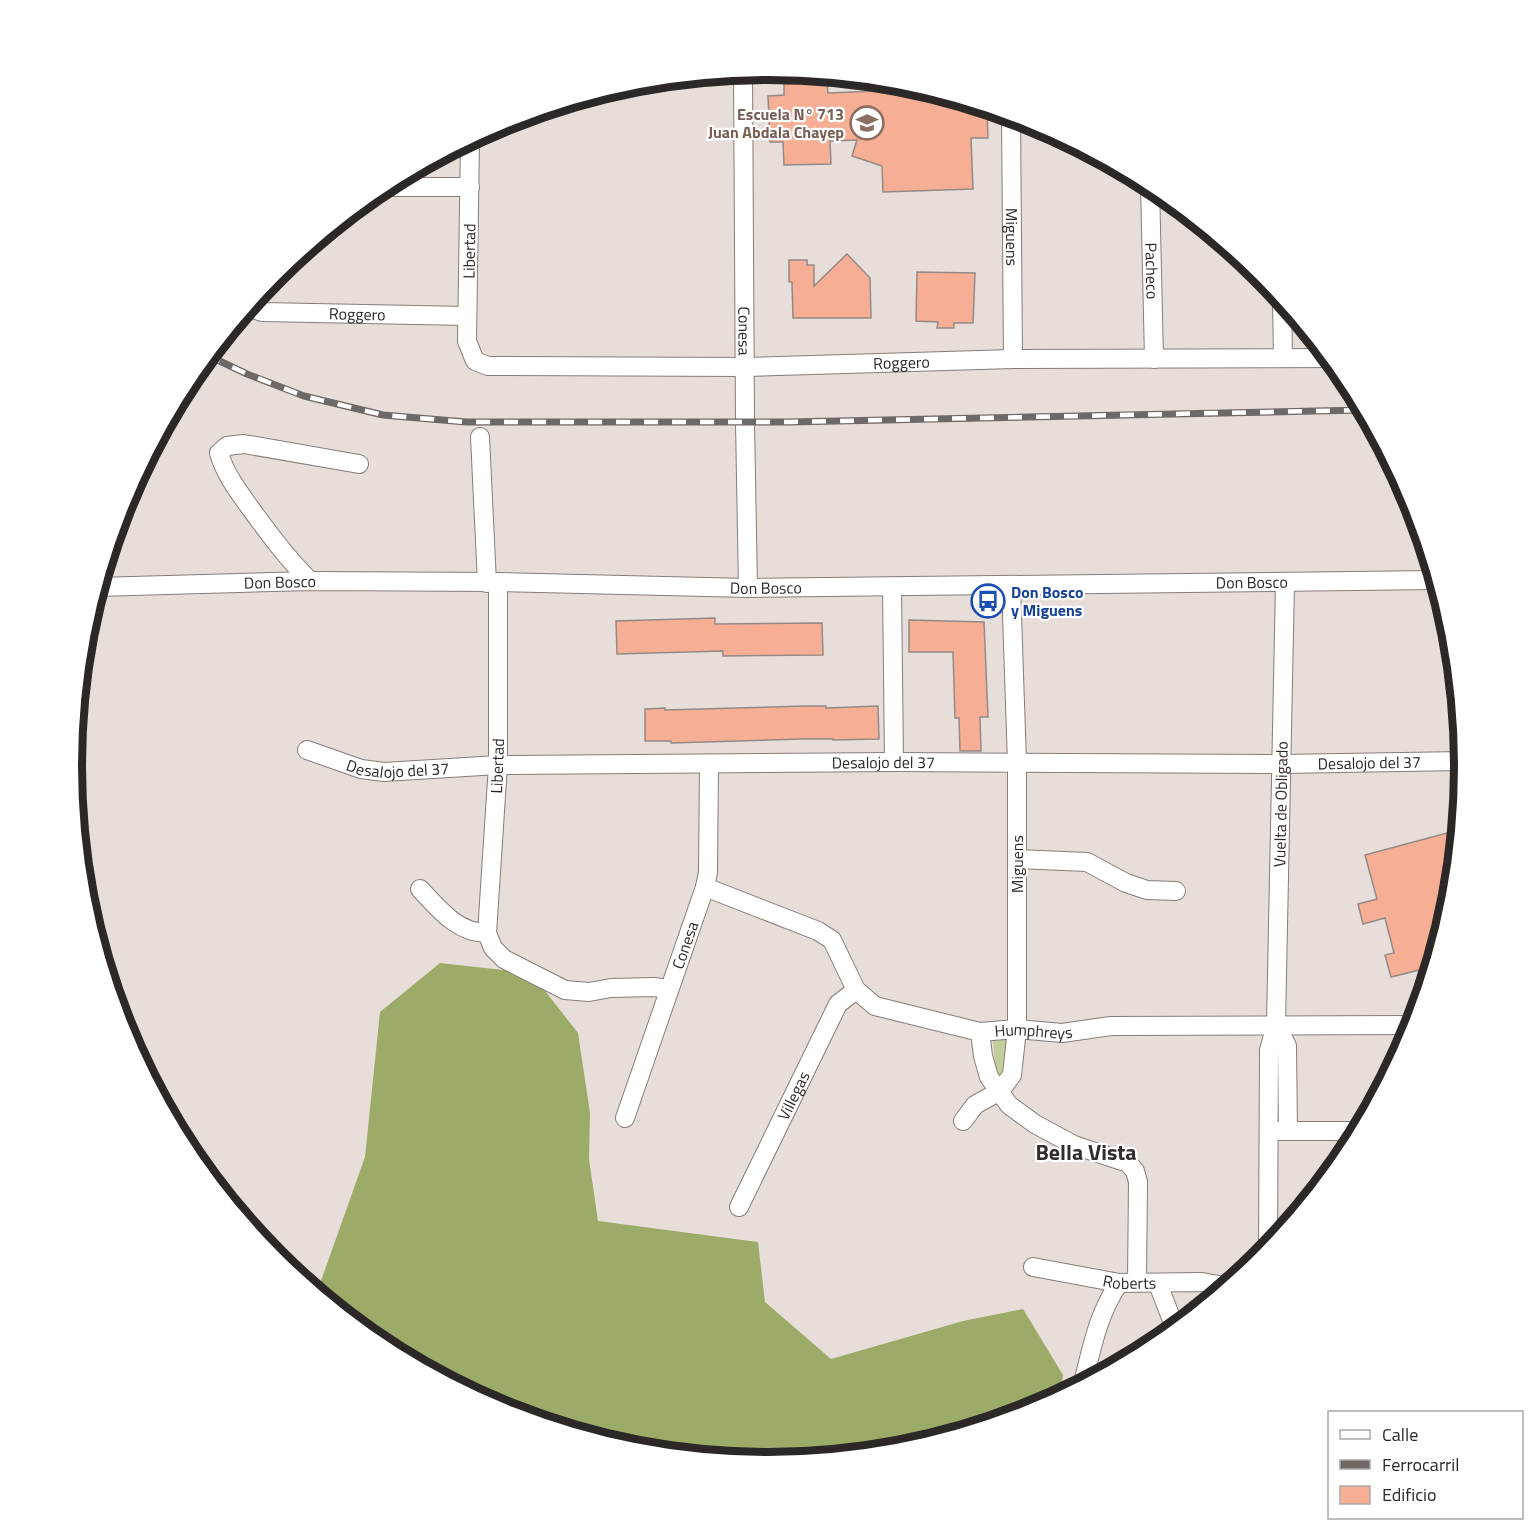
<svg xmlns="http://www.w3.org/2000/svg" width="1535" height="1531" font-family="'Titillium Web',sans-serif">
<rect width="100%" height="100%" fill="#e7deda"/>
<path fill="#c1ce9a" d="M 1008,1038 L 1005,1074 L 999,1078 L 995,1073 L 993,1039 Z"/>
<path fill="#9cab68" d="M 440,963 L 531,973 L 578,1033 L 590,1113 L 589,1159 L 598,1221 L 758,1242 L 765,1302 L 831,1359 L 963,1321 L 1023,1309 L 1063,1375 L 1060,1395 L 1034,1409 L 903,1449 L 767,1462 L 631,1449 L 501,1409 L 380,1344 L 317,1292 L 365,1157 L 380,1012 Z"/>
<path fill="#f6af94" stroke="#938a87" stroke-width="1.5" d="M 827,82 L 828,93 L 926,89 L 987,108 L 988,138 L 971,138 L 973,189 L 883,192 L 882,166 L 852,156 L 857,140 L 830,141 L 831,164 L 784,165 L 783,142 L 770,142 L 768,96 L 784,95 L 784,84 Z
M 847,254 L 870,278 L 871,318 L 793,318 L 792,282 L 789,282 L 789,260 L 807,260 L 807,265 L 814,265 L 814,286 Z
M 917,272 L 975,273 L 973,323 L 954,323 L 954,328 L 937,328 L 938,322 L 916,321 Z
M 715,618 L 715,624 L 822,623 L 823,655 L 723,656 L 723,651 L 617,654 L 616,621 Z
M 909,620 L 984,622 L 988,717 L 980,717 L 981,751 L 960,751 L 959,718 L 955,718 L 953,652 L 909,652 Z
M 805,706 L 826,706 L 826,708 L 878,706 L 879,739 L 833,740 L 833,739 L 802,739 L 671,743 L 671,741 L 645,741 L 645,709 L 665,708 L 665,710 Z
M 1458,830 L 1451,902 L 1431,967 L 1391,977 L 1385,955 L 1394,953 L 1385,918 L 1363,924 L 1358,904 L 1377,899 L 1365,855 Z"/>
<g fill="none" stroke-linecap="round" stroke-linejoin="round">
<defs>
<g id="minor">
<path id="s1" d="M 743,71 L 745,422 L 748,588"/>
<path id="s2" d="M 1011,115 L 1013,359"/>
<path id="s3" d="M 470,139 L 467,341 L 475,361 L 488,366 L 745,367 L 1013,359 L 1330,358"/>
<path id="s4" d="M 1150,184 L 1154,359"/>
<path d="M 380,187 L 470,187"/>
<path d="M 1282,300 L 1283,358"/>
<path id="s5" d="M 247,307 L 262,312 L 467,316"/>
<path d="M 480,437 L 487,583"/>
<path d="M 310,581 C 287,558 270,535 251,509 C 238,491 225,474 219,453 L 227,446 L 244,444 L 359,464"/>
<path d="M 498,582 L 498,765 L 487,933 L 493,948 L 504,959 L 565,990 L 589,992 L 611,988 L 654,987 L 668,989"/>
<path id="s6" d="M 97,587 L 310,581 L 498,582 L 748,588 L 1436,580"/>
<path d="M 892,587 L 894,762"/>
<path id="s7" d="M 307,750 L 361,769 L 384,772 L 498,765 L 894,762 L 1280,764 L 1463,761"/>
<path d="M 1017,859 L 1087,862 L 1126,883 L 1147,890 L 1176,891"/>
<path id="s8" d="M 705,887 L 818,931 L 832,940 L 856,990 L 875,1006 L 980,1032 L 1017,1029 L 1062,1033 L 1111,1026 L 1413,1025"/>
<path d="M 420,889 C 439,909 457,933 487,933"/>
<path id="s9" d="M 1276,1024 L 1285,583"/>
<path d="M 980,1032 L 983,1056 L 989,1077 L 1009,1105 L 1035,1124 L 1074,1145 L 1128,1163 L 1135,1171 L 1138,1182 L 1137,1282"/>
<path id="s10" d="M 625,1118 L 705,887 L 708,872 L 709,764"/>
<path d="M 963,1121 L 975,1105 L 1000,1091 L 1012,1075 L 1017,1029 L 1017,763 L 1011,585"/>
<path d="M 1276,1131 L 1358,1131"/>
<path id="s11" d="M 739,1207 L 838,1004 L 856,990"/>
<path d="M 1268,1249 L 1269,1050 L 1276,1024 L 1287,1046 L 1288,1131"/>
<path id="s12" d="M 1033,1267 L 1119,1283 L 1202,1282 L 1225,1286"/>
<path d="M 1158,1284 L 1175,1328"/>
<path d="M 1083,1383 C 1092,1347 1098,1314 1119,1283"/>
</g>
</defs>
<use href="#minor" stroke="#857d7a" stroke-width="20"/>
<use href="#minor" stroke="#fff" stroke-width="18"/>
<defs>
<path id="rail" d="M 207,355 L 247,374 L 304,396 L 383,415 L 466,422 L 789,422 L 1363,410"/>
</defs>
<use href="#rail" stroke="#6e6966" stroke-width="7"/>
<use href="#rail" stroke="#fff" stroke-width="4.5" stroke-dasharray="14" stroke-linecap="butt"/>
</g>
<defs>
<symbol id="school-ring" viewBox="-11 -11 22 22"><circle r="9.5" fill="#fff" stroke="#8d6e63" stroke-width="1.5"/><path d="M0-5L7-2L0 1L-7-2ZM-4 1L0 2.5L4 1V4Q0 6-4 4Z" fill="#8d6e63"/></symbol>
<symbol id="bus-ring" viewBox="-11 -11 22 22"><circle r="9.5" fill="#fff" stroke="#1a4fb4" stroke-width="1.5"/><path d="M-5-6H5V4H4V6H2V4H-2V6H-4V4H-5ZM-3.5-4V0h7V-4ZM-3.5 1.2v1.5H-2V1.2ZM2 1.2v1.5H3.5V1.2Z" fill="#1a4fb4"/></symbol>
</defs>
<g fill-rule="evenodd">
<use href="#school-ring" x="848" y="104" width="38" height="38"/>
<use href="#bus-ring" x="969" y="582" width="38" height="38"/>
</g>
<g text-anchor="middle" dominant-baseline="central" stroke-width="4.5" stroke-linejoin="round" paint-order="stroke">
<g font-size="16" font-weight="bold" fill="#785e54" stroke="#fff" text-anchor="end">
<text x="844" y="114">Escuela N° 713<tspan x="844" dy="18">Juan Abdala Chayep</tspan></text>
</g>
<g font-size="16" fill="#2b2827" stroke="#fff">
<text stroke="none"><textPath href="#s2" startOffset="122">Miguens</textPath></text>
<text transform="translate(469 251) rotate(-89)">Libertad</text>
<text stroke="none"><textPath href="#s4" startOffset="87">Pacheco</textPath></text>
<text stroke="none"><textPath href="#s5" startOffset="111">Roggero</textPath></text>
<text stroke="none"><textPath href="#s1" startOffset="260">Conesa</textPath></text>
<text stroke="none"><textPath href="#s3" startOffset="651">Roggero</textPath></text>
<text stroke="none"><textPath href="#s6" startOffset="183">Don Bosco</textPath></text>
<text stroke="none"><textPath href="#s6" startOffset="1155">Don Bosco</textPath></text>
<text stroke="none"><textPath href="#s6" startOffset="669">Don Bosco</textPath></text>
<text stroke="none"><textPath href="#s7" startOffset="1066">Desalojo del 37</textPath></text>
<text stroke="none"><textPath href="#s7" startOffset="580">Desalojo del 37</textPath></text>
<text stroke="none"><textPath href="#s7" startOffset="94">Desalojo del 37</textPath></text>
<text transform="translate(497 766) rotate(-88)">Libertad</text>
<text stroke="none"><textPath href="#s9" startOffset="220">Vuelta de Obligado</textPath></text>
<text transform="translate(1017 864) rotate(-90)">Miguens</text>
<text stroke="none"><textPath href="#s10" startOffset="183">Conesa</textPath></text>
<text stroke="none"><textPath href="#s8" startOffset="380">Humphreys</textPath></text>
<text stroke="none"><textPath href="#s11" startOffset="124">Villegas</textPath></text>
<text stroke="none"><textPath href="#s12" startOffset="98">Roberts</textPath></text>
</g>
<g font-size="16" font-weight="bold" fill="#164399" stroke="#fff" text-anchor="start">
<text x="1011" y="592">Don Bosco<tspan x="1011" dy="18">y Miguens</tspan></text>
</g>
<g font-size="22" font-weight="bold" fill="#332c2a" stroke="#fff">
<text x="1086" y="1152">Bella Vista</text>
</g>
</g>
<path d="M0 0H1535V1531H0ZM82 766a686 686 0 1 1 1372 0a686 686 0 1 1-1372 0Z" fill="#fff" fill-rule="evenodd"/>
<path fill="none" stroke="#2b2827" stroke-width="8" d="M82 766a686 686 0 1 1 1372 0a686 686 0 1 1-1372 0Z"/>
<rect x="1328" y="1411" width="195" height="108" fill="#ffffff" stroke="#aaa9a9" stroke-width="1.5"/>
<rect x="1340" y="1430" width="30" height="9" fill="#ffffff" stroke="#aaa9a9" stroke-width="1.5"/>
<text x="1382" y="1441" font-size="18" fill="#2b2827">Calle</text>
<rect x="1340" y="1460" width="30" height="9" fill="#6e6966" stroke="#aaa9a9" stroke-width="1.5"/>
<text x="1382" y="1471" font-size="18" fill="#2b2827">Ferrocarril</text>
<rect x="1340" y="1486" width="30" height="18" fill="#f6af94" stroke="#aaa9a9" stroke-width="1.5"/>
<text x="1382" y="1501" font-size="18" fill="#2b2827">Edificio</text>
</svg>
